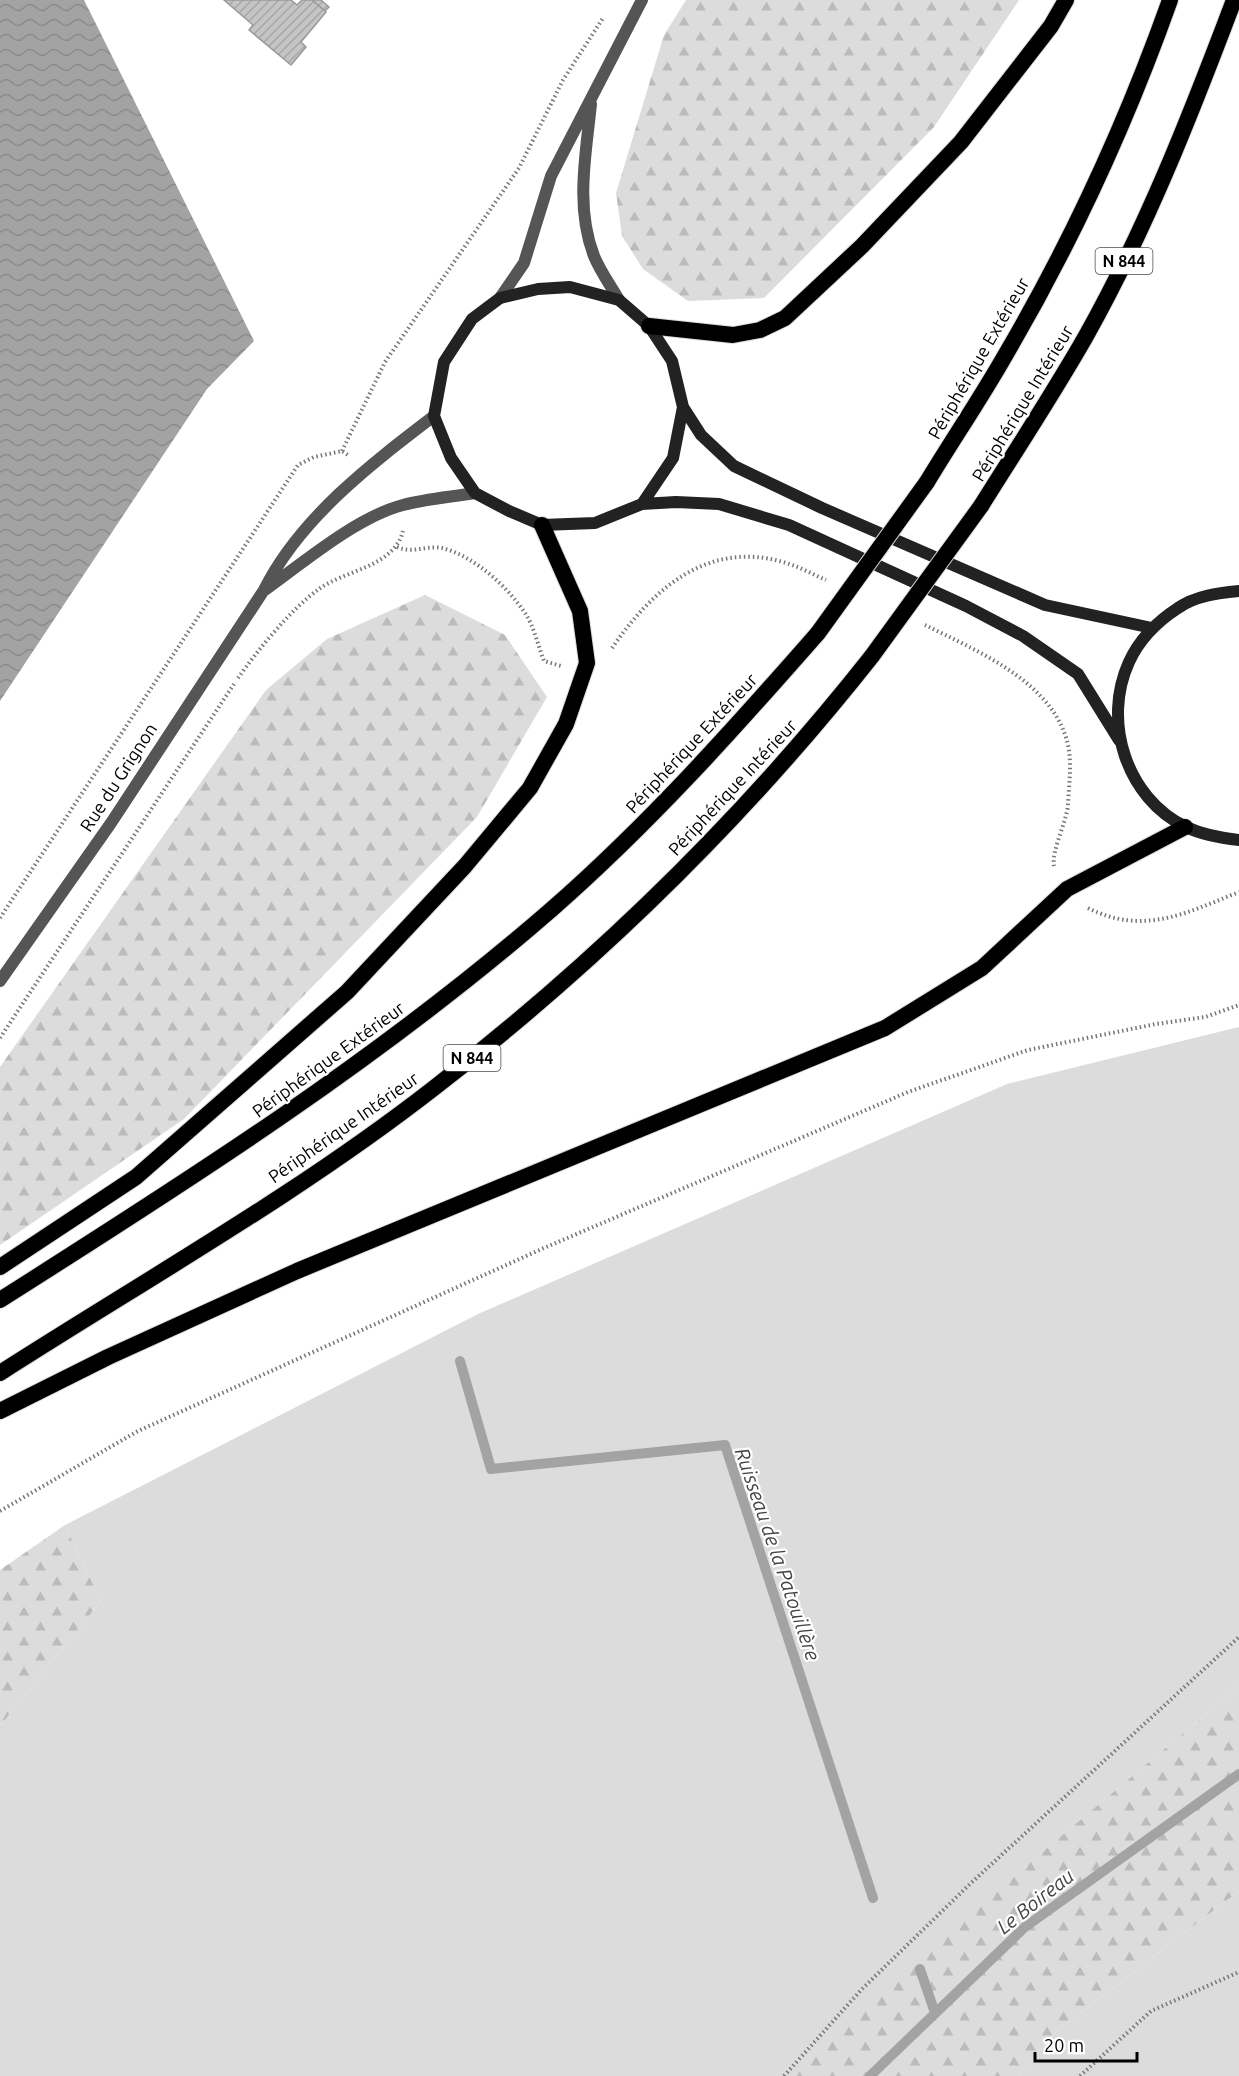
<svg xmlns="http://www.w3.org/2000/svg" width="1239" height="2076" font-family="Ubuntu,sans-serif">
<defs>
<pattern id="forest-firs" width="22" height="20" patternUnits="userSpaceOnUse" patternTransform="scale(1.5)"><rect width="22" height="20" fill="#dcdcdc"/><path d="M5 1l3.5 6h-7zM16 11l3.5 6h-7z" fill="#bbb"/></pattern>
<pattern id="water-waves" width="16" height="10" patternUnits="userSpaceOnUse" patternTransform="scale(1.5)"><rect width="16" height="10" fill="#a3a3a3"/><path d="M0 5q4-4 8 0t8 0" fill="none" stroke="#8b8b8b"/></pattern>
<pattern id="building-hatch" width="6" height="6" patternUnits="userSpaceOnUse" patternTransform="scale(1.5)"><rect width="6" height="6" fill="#c4c4c4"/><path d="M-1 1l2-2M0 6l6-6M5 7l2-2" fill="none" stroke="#a7a7a7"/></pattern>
</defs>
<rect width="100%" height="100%" fill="#fff"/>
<path fill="#dcdcdc" d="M 1239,1027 L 1239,1686 L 818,2042 L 777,2076 L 0,2076 L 0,1726 L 101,1601 L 65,1525 L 478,1314 L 1007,1084 Z
M 1239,1891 L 1239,2076 L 1020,2076 L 1051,2036 Z"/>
<path fill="url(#forest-firs)" d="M 686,0 L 1019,0 L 934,127 L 764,298 L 688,301 L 643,269 L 622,236 L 616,193 L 664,35 Z
M 425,595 L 505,635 L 547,697 L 477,817 L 184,1119 L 0,1245 L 0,1067 L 266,690 L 327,639 Z
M 65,1525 L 101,1601 L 0,1726 L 0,1570 Z
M 1239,1686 L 1239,1891 L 1051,2036 L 1020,2076 L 777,2076 Z"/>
<path fill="url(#water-waves)" d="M 0,0 L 84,0 L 254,341 L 207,389 L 0,701 Z"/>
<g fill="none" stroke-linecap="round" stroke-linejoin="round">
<path stroke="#a3a3a3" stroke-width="10" d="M 460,1361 L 491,1469 L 725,1445 L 873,1898
M 920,1969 L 935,2013
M 870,2076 L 1025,1927 L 1239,1774"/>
</g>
<path fill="url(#building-hatch)" stroke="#999" stroke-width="1.5" d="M 224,0 L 291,0 L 297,5 L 302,0 L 312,0 L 326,12 L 301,42 L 306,47 L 291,65 L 249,30 L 253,25 Z
M 312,0 L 321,0 L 329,7 L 325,11 Z"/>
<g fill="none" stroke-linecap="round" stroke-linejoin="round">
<defs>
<path id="trunk" d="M 649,326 L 733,335 L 760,330 L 785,318 L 862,246 L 961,142 L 1051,26 L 1066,0
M 927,482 C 953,439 981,398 1006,354 C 1071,243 1127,121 1170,0
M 981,506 C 1016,450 1053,394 1086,336 C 1146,229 1191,114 1234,0
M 0,1267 L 136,1177 L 347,992 L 465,866 L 530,788 L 566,724 L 587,663 L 580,611 L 542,525
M 0,1300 C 191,1179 381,1058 552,909 C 649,824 734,729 818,633
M 0,1373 C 145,1280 298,1194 434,1088 C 597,962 745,817 872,656
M 0,1411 L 108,1357 L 297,1271 L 885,1028 L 982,968 L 1067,889 L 1185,827"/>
</defs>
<use href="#trunk" stroke="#dbdbdb" stroke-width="18"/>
<path stroke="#777" stroke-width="4" stroke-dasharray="1.5 3" stroke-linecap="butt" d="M 342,451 L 385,362 L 519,168 L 563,80 L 603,18
M 397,547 C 413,554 427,545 442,548 C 474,556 507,586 525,613 C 534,626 538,646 544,661 L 561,666
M 925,625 C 977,651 1054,682 1068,745 C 1072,764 1069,784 1068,804 C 1067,822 1051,851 1054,866
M 612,648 C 652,590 707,540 783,562 C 798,566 812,574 826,580
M 238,678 C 257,651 292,608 319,589 C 345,570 394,567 403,531
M 1088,908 C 1144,936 1186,913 1239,892
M 0,918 L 298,465 L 314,457 L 342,451 L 348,455
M 0,1038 L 234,684
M 0,1511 L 138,1431 L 544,1248 L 908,1092 L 1028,1050 L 1156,1024 L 1205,1017 L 1239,1005
M 784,2076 L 862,1989 L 971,1883 L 1239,1637
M 1080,2076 L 1151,2011 L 1239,1972"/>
<path stroke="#555" stroke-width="12" d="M 591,104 C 586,154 575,207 594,256 C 600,271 611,286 619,300
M 500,298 L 524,263 L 551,176 L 642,0
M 265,590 C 304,562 357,517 403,505 C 426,499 451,497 475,493
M 0,981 L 111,823 L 264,590 C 300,518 371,464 434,416"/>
<path stroke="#222" stroke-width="12" d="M 570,287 L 619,300 L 649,326 L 672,361 L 683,407 L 673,458 L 642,504 L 595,523 L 542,525 L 509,511 L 475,493 L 451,458 L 434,416 L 444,362 L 472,319 L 500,298 L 538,289 Z
M 683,407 L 701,435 L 734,466 L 822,508 L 1045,605 L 1152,628
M 642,504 L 676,502 L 719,504 L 789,525 L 966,606 L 1023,636 L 1078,674 L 1119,740
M 1239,591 C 1218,593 1195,596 1178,608 C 1158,621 1139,640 1129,662 C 1102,721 1126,798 1186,827 C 1203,835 1221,838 1239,840"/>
<use href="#trunk" stroke="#000" stroke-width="16"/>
<defs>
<path id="trunk-bridge" d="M 818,633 L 927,482
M 872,656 L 981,506"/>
</defs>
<use href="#trunk-bridge" stroke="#dbdbdb" stroke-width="18" stroke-linecap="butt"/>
<use href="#trunk-bridge" stroke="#000" stroke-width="16"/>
</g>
<g text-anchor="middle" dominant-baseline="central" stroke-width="4.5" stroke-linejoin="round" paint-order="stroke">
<g fill="#fff" stroke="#4c4c4c" stroke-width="1.5">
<rect x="1095.5" y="248" width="57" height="26" rx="4.5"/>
<rect x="443.5" y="1045" width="57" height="26" rx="4.5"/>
</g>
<g font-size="16" font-weight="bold" fill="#000">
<text x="1124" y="261">N 844</text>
<text x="472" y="1058">N 844</text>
</g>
<g font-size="18" fill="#000" stroke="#fff">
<text transform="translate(978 358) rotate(-60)">Périphérique Extérieur</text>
<text transform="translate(1022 403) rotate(-59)">Périphérique Intérieur</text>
<text transform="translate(691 743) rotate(-47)">Périphérique Extérieur</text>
<text transform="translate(118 777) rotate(-57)">Rue du Grignon</text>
<text transform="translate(732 787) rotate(-47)">Périphérique Intérieur</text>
<text transform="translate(328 1059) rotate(-36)">Périphérique Extérieur</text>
<text transform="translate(343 1127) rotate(-35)">Périphérique Intérieur</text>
</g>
<g font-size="20" font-style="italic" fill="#444" stroke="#fff">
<text transform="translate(778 1554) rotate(71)">Ruisseau de la Patouillère</text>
<text transform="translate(1035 1901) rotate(-38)">Le Boireau</text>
</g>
</g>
<path d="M1035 2052v9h102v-9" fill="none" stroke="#000000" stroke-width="3"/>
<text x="1044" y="2052" font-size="18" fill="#000000" stroke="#ffffff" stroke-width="4.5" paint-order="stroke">20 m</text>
</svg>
